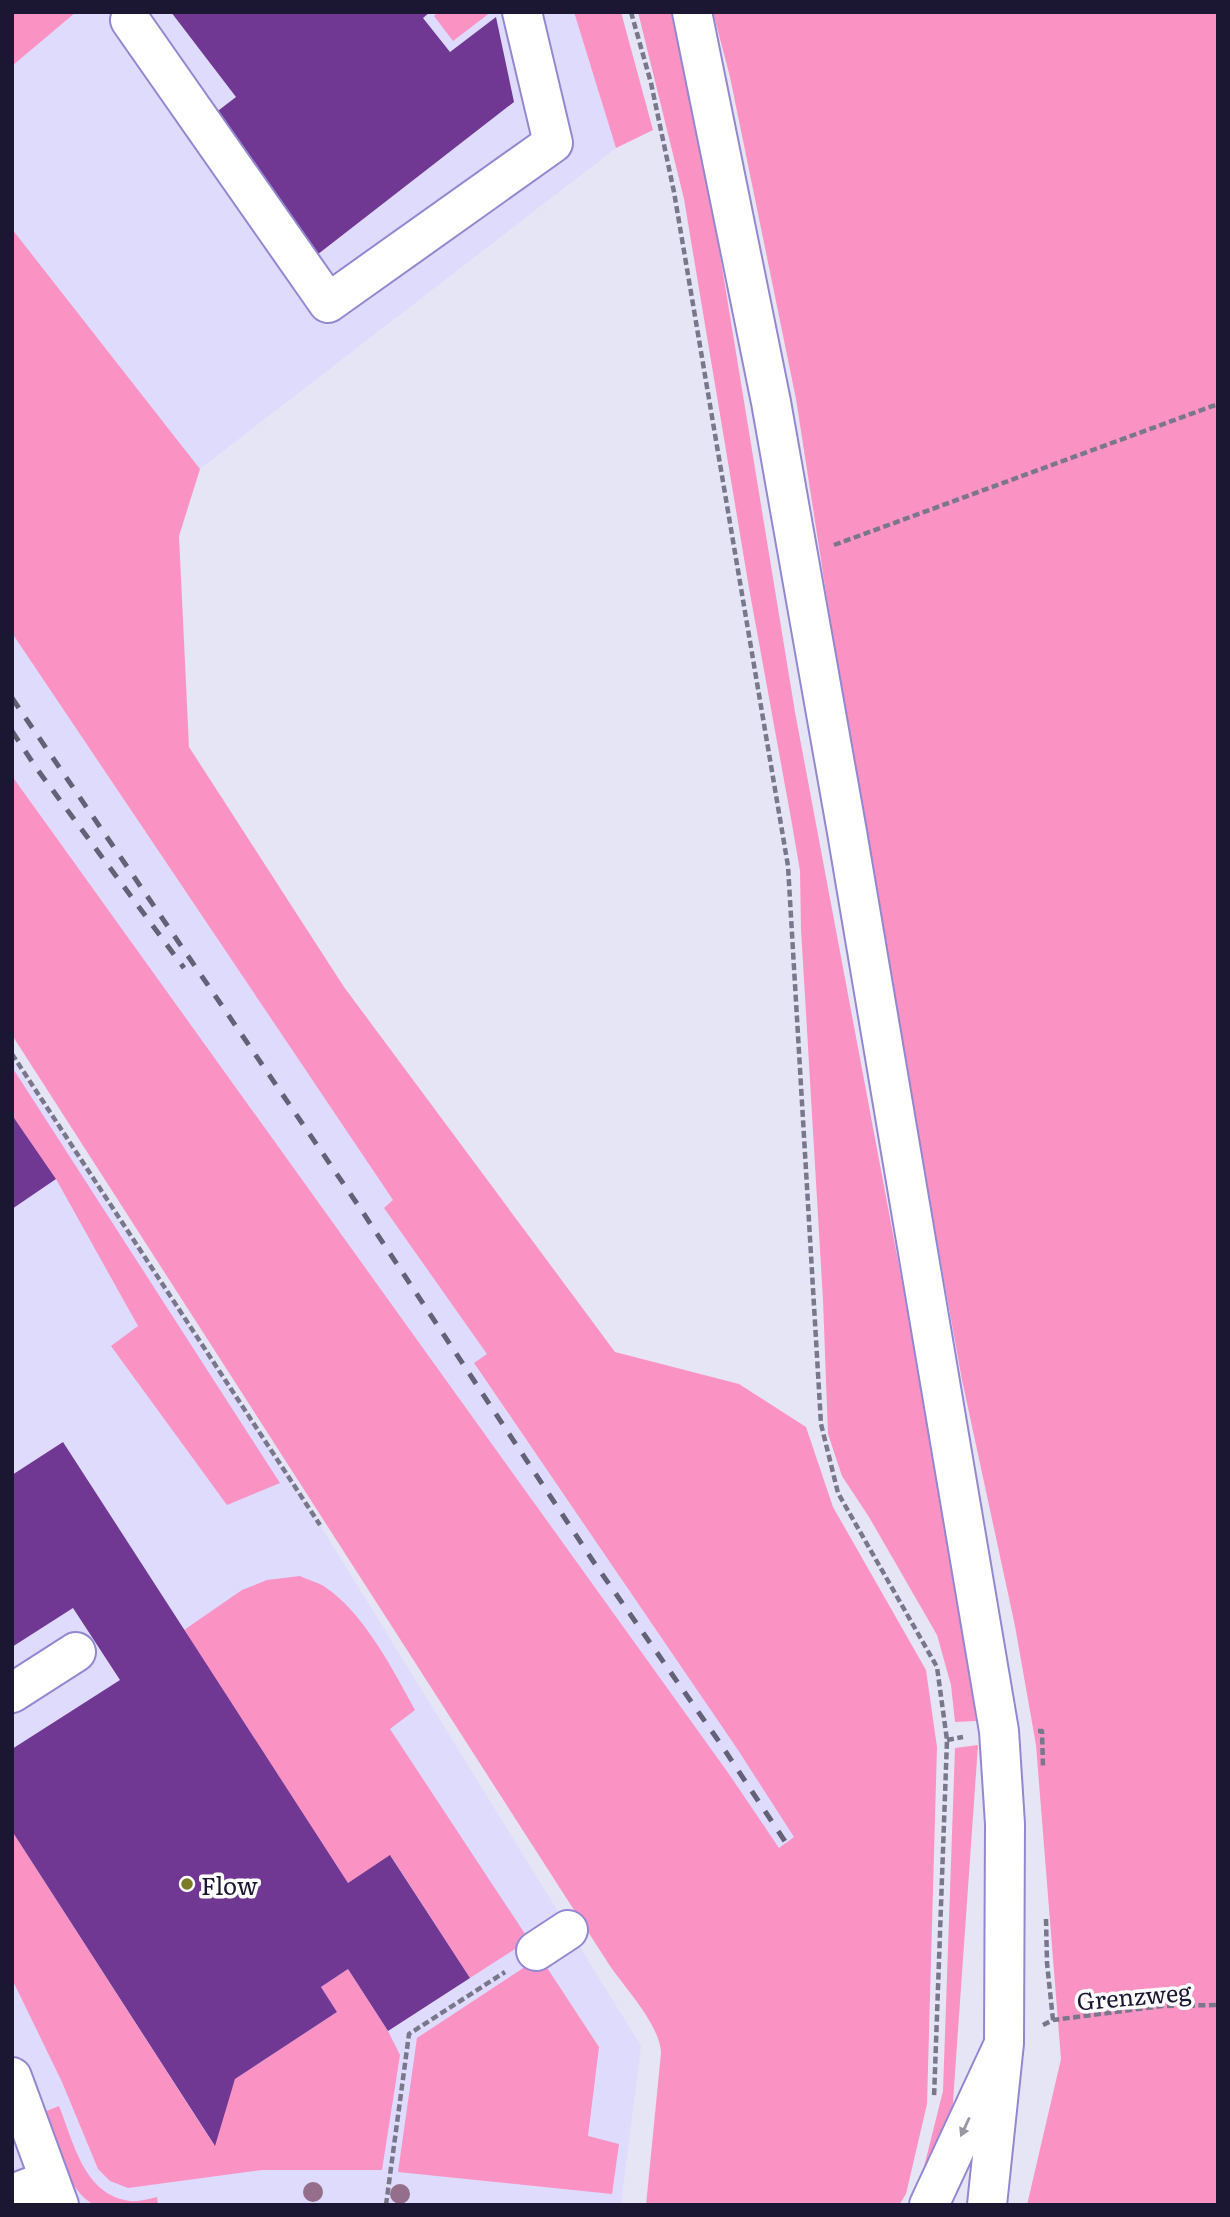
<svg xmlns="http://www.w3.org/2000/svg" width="1230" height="2217" font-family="Literata,serif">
<rect width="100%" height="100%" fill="#e6e5f5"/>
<path fill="#dedbfd" d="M 12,12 L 574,12 L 616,148 L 200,469 L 12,229 Z
M 12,633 L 393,1200 L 384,1208 L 488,1354 L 474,1364 L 738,1750 L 795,1837 L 786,1843 L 779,1848 L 729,1774 L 12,776 Z
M 12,1059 L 320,1525 L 641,2046 L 621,2205 L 12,2205 Z"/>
<path fill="#fb92c4" d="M 12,12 L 76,12 L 12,66 Z
M 438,12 L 491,12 L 453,41 L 434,16 Z
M 574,12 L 621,12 L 653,130 L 616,148 Z
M 638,12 L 671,12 L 708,182 L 795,712 L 963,1607 L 976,1721 L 955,1722 L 951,1685 L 937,1635 L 869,1517 L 842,1476 L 828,1434 L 823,1300 L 801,929 L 800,871 L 792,824 L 749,588 L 684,199 Z
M 713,12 L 1218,12 L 1218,2205 L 1027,2205 L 1061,2059 L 1036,1745 L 1015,1626 L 962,1380 L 864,837 L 796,399 L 730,77 Z
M 12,229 L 200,469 L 179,536 L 189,747 L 344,987 L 615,1352 L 739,1384 L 806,1427 L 833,1507 L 926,1670 L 937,1747 L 927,2104 L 906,2194 L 899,2205 L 646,2205 L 661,2053 C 660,2025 626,1989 610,1966 L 12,1035 L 12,776 L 729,1774 L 779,1848 L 794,1837 L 738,1750 L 474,1363 L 487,1354 L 384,1208 L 393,1200 L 12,633 Z
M 12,1067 L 280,1483 L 227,1505 L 111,1346 L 138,1326 L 56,1179 L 12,1115 Z
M 300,1576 C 308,1580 318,1582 325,1587 C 364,1613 393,1670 415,1710 L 390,1729 L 529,1940 L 470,1978 L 391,1856 L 348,1883 L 184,1630 L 242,1590 L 267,1580 Z
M 978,1745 L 952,2116 L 915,2203 L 943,2091 L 955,1748 Z
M 12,1831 L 214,2145 L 235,2079 L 337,2012 L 321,1987 L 348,1969 L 388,2031 L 400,2055 L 382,2170 L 262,2170 L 128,2188 L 110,2181 L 98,2169 L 62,2082 L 12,1979 Z
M 540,1957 L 599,2047 L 588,2136 L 619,2144 L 612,2194 L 398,2172 L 417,2038 Z
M 59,2106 C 74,2143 84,2195 130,2201 C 139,2202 148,2199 157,2197 L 158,2205 C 139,2205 116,2209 97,2205 C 71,2199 50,2136 39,2114 Z"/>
<path fill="#713893" d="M 171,12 L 430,12 L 423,18 L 450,52 L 496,17 L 514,102 L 313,258 L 206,120 L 236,97 Z
M 12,1115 L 56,1179 L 12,1209 Z
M 63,1442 L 348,1883 L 390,1855 L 470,1978 L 388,2031 L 348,1969 L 321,1987 L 337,2012 L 235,2079 L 215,2146 L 12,1831 L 12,1749 L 120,1680 L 73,1608 L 12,1647 L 12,1475 Z"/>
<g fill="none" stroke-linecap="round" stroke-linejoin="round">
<defs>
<path id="minor" d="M 130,20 L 328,303 L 553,143 L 522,12
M 12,1693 L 76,1652
M 536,1951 L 568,1930
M 12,2077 L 59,2205
M 12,2194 L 49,2180
M 929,2205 L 1002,2048"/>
<path id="major" d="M 692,12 L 771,402 L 847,832 L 999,1731 L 1005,1824 L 1004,2043 L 987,2205"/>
</defs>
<use href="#minor" stroke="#9387d0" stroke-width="42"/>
<use href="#major" stroke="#9387d0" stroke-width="42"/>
<path stroke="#7a778d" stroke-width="4.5" stroke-dasharray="7 3.5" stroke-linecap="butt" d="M 631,12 L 651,83 L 674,192 L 788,866 L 821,1424 L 838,1493 L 937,1667 L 947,1740 L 934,2098
M 834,545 L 1218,404
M 12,1054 L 320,1525
M 1038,1731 L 1042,1731 L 1043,1767
M 947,1740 L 963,1737
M 1046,1919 L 1047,1963 L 1053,2020
M 1043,2025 L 1053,2020 L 1162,2006 L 1218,2005
M 386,2205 L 409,2034 L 505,1972"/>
<use href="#minor" stroke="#fff" stroke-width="38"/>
<use href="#major" stroke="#fff" stroke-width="38"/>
<path stroke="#636077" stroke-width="5" stroke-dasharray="12 12" stroke-linecap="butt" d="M 12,698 L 360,1208 L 593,1561 L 720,1743 L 786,1843
M 12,731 L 37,769 L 184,968"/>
</g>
<g fill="#946e8b">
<circle cx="313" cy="2192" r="10"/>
<circle cx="400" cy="2194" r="10"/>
</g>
<defs><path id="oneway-solid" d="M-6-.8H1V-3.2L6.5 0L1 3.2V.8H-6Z" transform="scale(1.75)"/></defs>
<use fill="#9896a3" href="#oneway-solid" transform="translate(965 2127) rotate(115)"/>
<circle fill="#7b7c25" stroke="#fff" stroke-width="2.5" cx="187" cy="1884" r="7"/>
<g text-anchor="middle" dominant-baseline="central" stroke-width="7" stroke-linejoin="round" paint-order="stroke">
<g font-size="24" fill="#1b1632" stroke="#fff" text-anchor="start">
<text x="201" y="1884">Flow</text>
</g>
<g font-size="24" fill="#1b1632" stroke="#fff">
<text transform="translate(1134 1995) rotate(-5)">Grenzweg</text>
</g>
</g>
<rect width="1230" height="2217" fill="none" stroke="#1b1632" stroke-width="28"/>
</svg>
